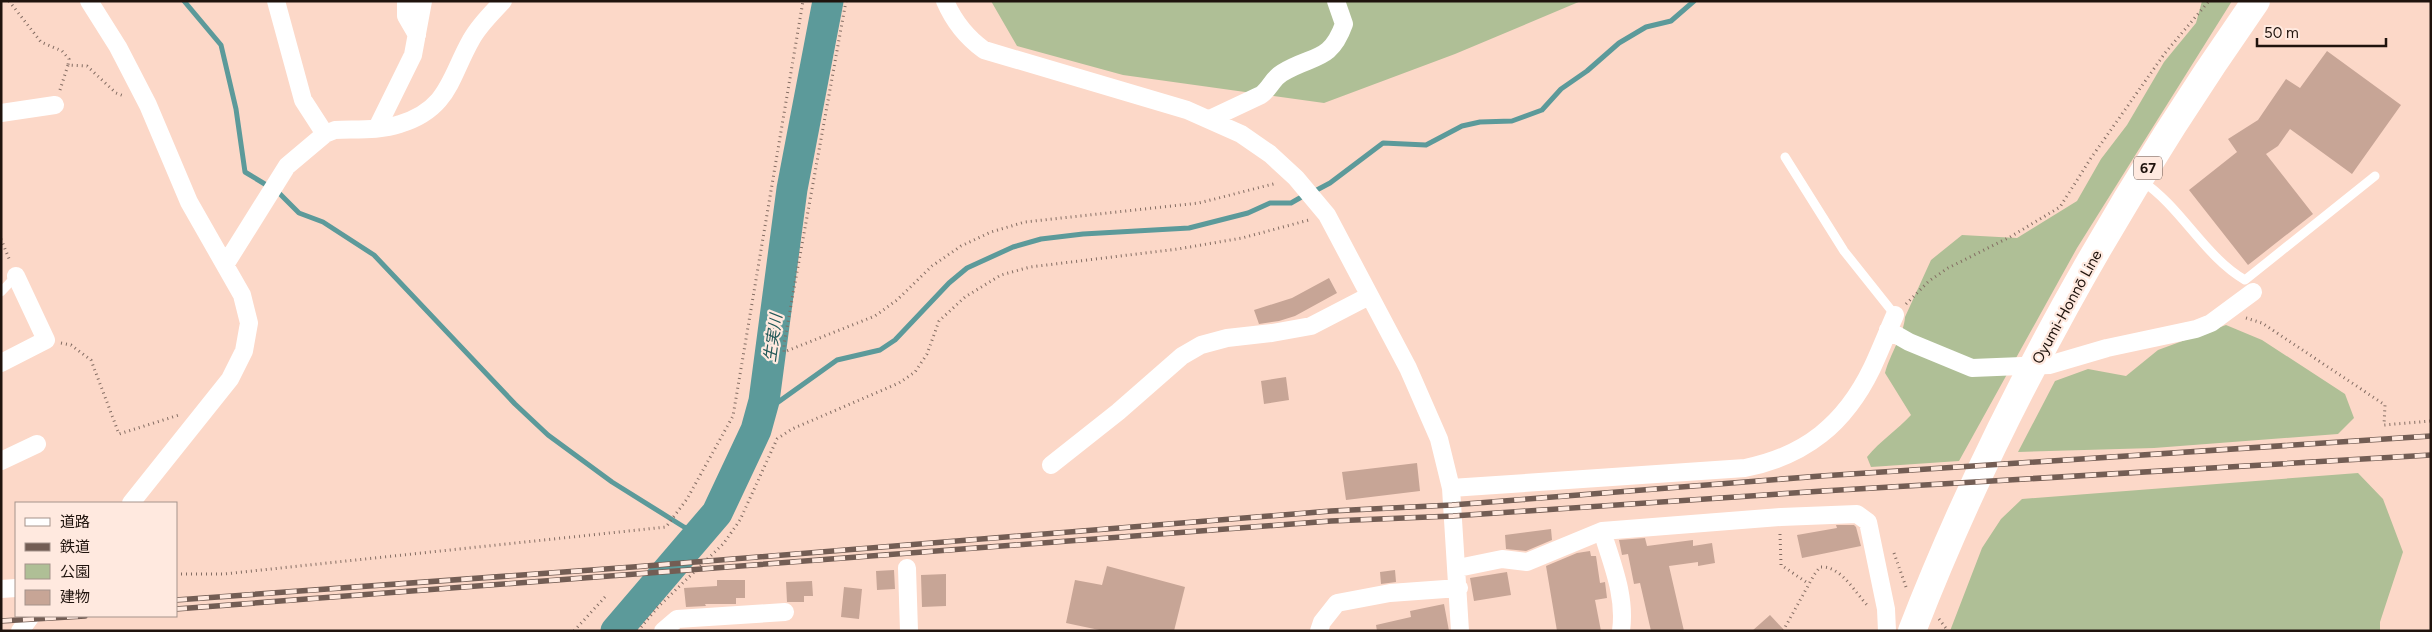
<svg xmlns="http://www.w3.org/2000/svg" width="2432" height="632" font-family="Figtree,'Noto Sans JP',sans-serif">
<rect width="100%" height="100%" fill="#fcd8c8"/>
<path fill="#afbf96" d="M 991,1 L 1581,1 L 1455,54 L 1324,103 L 1123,75 L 1017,46 Z
M 2202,1 L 2232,1 L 2077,248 L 1959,461 L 1871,467 L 1867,457 C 1880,441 1897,430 1911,415 L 1885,373 C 1890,354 1904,334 1905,317 L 1931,260 L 1962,235 L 2017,238 L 2077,201 L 2101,159 L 2127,125 L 2164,62 L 2196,23 Z
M 2226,325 L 2262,340 L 2345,394 L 2354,418 L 2338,434 L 2154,448 L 2018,452 L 2055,381 L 2088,369 L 2126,376 L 2158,350 Z
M 2358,473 L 2383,499 L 2403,552 L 2380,622 L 2380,631 L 1950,631 L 1982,548 L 2001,519 L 2022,499 Z"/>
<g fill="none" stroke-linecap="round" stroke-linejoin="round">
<path stroke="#5c9a9a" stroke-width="5" d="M 184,1 L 221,45 L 236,109 L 245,172 L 278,192 L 299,213 L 323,222 L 374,255 L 515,404 L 548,435 L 612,482 L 684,527 L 700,534
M 1313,192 L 1330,183 L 1383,143 L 1426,145 L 1462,126 L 1480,122 L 1512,121 L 1542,110 L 1561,89 L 1587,71 L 1619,43 L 1646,27 L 1671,21 L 1694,1
M 760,415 L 837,360 L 880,350 L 895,340 L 949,283 L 967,268 L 1013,247 L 1041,239 L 1083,234 L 1189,228 L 1248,213 L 1270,203 L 1291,203 L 1305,195"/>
<path stroke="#5c9a9a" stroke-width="31" d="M 616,631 L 717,513 L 756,430 L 764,401 L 792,189 L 828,1"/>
</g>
<path fill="#c7a596" d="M 2327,51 L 2401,105 L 2352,174 L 2290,129 L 2278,146 L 2266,154 L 2313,214 L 2248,265 L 2189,190 L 2237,152 L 2228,139 L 2258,120 L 2286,79 L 2300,88 Z
M 1329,278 L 1337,293 L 1295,316 L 1279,321 L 1259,324 L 1254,310 L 1292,298 Z
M 1286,377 L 1289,400 L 1264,404 L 1261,381 Z
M 1417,463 L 1420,491 L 1346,500 L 1342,472 Z
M 1836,525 L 1854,525 L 1856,527 L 1861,546 L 1802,558 L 1797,535 L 1837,528 Z
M 1551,529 L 1552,540 L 1526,551 L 1506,549 L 1505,535 Z
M 1645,538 L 1647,546 L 1693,540 L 1693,546 L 1712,543 L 1715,563 L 1698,566 L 1698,562 L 1669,566 L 1684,631 L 1651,631 L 1640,583 L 1634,584 L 1628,554 L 1622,555 L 1619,540 Z
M 1590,551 L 1591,556 L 1596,556 L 1600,583 L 1605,582 L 1607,598 L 1595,600 L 1601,631 L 1557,631 L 1546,566 L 1577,553 Z
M 1107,566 L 1185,587 L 1174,631 L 1104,631 L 1066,623 L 1075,580 L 1102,585 Z
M 894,570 L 895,589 L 877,590 L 876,571 Z
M 1395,570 L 1396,582 L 1381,584 L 1380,572 Z
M 1507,572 L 1511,595 L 1474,601 L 1470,578 Z
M 946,574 L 946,606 L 922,607 L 921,575 Z
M 717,580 L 745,580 L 745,598 L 736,598 L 736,604 L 705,604 L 706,606 L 686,607 L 684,588 L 717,586 Z
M 812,581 L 813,596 L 804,596 L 804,602 L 787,602 L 786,582 Z
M 844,587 L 862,589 L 859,619 L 841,617 Z
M 1444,604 L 1449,631 L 1377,631 L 1376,625 L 1411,617 L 1410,611 Z
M 1770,615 L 1785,631 L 1752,631 Z"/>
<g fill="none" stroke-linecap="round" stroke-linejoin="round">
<path stroke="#846d63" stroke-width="3" stroke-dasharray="1 4" stroke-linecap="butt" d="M 9,1 L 41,42 L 62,51 L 69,59 L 68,65
M 846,1 L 784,344 L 784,352 L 875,316 L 897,300 L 932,266 L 961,246 L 991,232 L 1025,222 L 1199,203 L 1277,183
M 60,90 L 68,65 L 87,66 L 116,93 L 124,96
M 1,239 L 10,261
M 1906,304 L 1929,281 L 1948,268 L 2010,237 L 2060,207 L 2091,158 L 2165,53 L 2209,1
M 2246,318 L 2262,323 L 2385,405 L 2384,425 L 2431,421
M 61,343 L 71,345 L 91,360 L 119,434 L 179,415
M 1780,534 L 1781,565 L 1809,584
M 1894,553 L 1906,587
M 176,574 L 224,574 L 666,527 L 687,499 L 733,416 L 803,1
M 1939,619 L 1948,631
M 574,631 L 605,597
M 638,631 L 657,608 L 724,543 L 740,520 L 777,439 L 792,429 L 899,383 L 915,372 L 927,354 L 939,321 L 965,297 L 1001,275 L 1030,267 L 1178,249 L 1242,238 L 1309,220
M 1783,631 L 1814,575 L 1820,567 C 1840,565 1855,592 1867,605"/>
<path stroke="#fff" stroke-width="9" d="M 1785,157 L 1844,251 L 1895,315
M 2142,181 C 2182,208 2204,256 2245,280 L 2375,176
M 1,292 L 16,276"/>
<path stroke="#fff" stroke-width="18" d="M 89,1 L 118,47 L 148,105 L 189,202 L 242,295 L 249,323 L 244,351 L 230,379 L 131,503
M 406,1 L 406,16 L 417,35
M 945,1 C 954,22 966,37 984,50 L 1187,110 L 1241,134 L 1270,154 L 1296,178 L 1327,215 L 1408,368 L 1439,439 L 1451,488 L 1460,631
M 1,113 L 55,105
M 1210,119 L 1261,95 C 1270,89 1272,79 1282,73 C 1313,54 1330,63 1344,24 L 1336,1
M 377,128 L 413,55 L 423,1
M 325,134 L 335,130 C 356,129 379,131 400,124 C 449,109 450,77 471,40 C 479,25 492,13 503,1
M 225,265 L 287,166 L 325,134 L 303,100 L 276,1
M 1888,330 L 1909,342 L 1972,368 L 2049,365 L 2107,348 L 2196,329 L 2211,323 L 2253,292
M 1,363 L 46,340 L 16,276
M 1,461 L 37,444
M 1051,465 L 1118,412 L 1182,356 L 1201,345 L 1227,338 L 1272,333 L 1311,326 L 1369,296
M 1451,488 L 1745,468 C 1805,456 1845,424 1872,368 C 1880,351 1887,333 1895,315
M 1602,531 C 1612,564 1626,596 1621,631
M 907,568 L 909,631
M 1458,568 L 1502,559 L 1527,562 L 1602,531 L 1781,517 L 1857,514 L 1868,522 L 1886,609 L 1887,631
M 1,589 L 16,588
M 20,631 L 31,616
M 663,631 L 677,619 L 785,612
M 1319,631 L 1322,622 L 1337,603 L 1390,593 L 1459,588"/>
<path stroke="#fff" stroke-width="28" d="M 1912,631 C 1997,411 2121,194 2256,1"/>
<defs>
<path id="rail" d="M 176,600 L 633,567 L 1331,511 L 1452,505 L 1821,476 L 2431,436
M 176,609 L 1331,521 L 1453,516 L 1823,491 L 2431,455
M 1,621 L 85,616"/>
</defs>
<use href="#rail" stroke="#735d54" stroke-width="5.5"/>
<use href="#rail" stroke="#ffe9df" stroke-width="4" stroke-dasharray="11" stroke-linecap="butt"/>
</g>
<g text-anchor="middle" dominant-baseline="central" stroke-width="4.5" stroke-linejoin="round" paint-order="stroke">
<rect fill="#ffe9df" stroke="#62534c" stroke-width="1" x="2134" y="156.5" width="28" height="23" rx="4"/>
<g font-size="14" font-weight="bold" fill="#1f130d">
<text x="2148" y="168">67</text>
</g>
<g font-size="15" fill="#1f130d" stroke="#ffe9df">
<text transform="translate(2067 307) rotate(-61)">Oyumi-Honnō Line</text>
</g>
<g font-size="16" font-style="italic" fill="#215757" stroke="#ffe9df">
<text transform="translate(773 338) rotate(-82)">生実川</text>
</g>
</g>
<rect width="2432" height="632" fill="none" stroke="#1f130d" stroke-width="5"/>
<rect x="15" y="502" width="162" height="115" fill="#ffe9df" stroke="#a5938b"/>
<rect x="25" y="518" width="25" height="8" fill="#ffffff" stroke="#a5938b"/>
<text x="60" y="527" font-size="15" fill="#1f130d">道路</text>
<rect x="25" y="543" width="25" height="8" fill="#735d54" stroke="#a5938b"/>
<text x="60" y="552" font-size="15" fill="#1f130d">鉄道</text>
<rect x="25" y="564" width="25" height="15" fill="#afbf96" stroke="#a5938b"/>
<text x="60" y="577" font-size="15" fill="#1f130d">公園</text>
<rect x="25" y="590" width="25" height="15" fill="#c7a596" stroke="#a5938b"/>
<text x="60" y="602" font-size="15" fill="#1f130d">建物</text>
<path d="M2257 38v8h129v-8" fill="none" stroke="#1f130d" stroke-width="2.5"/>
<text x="2264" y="38" font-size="15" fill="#1f130d" stroke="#ffe9df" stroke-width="4" paint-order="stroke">50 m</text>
</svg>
